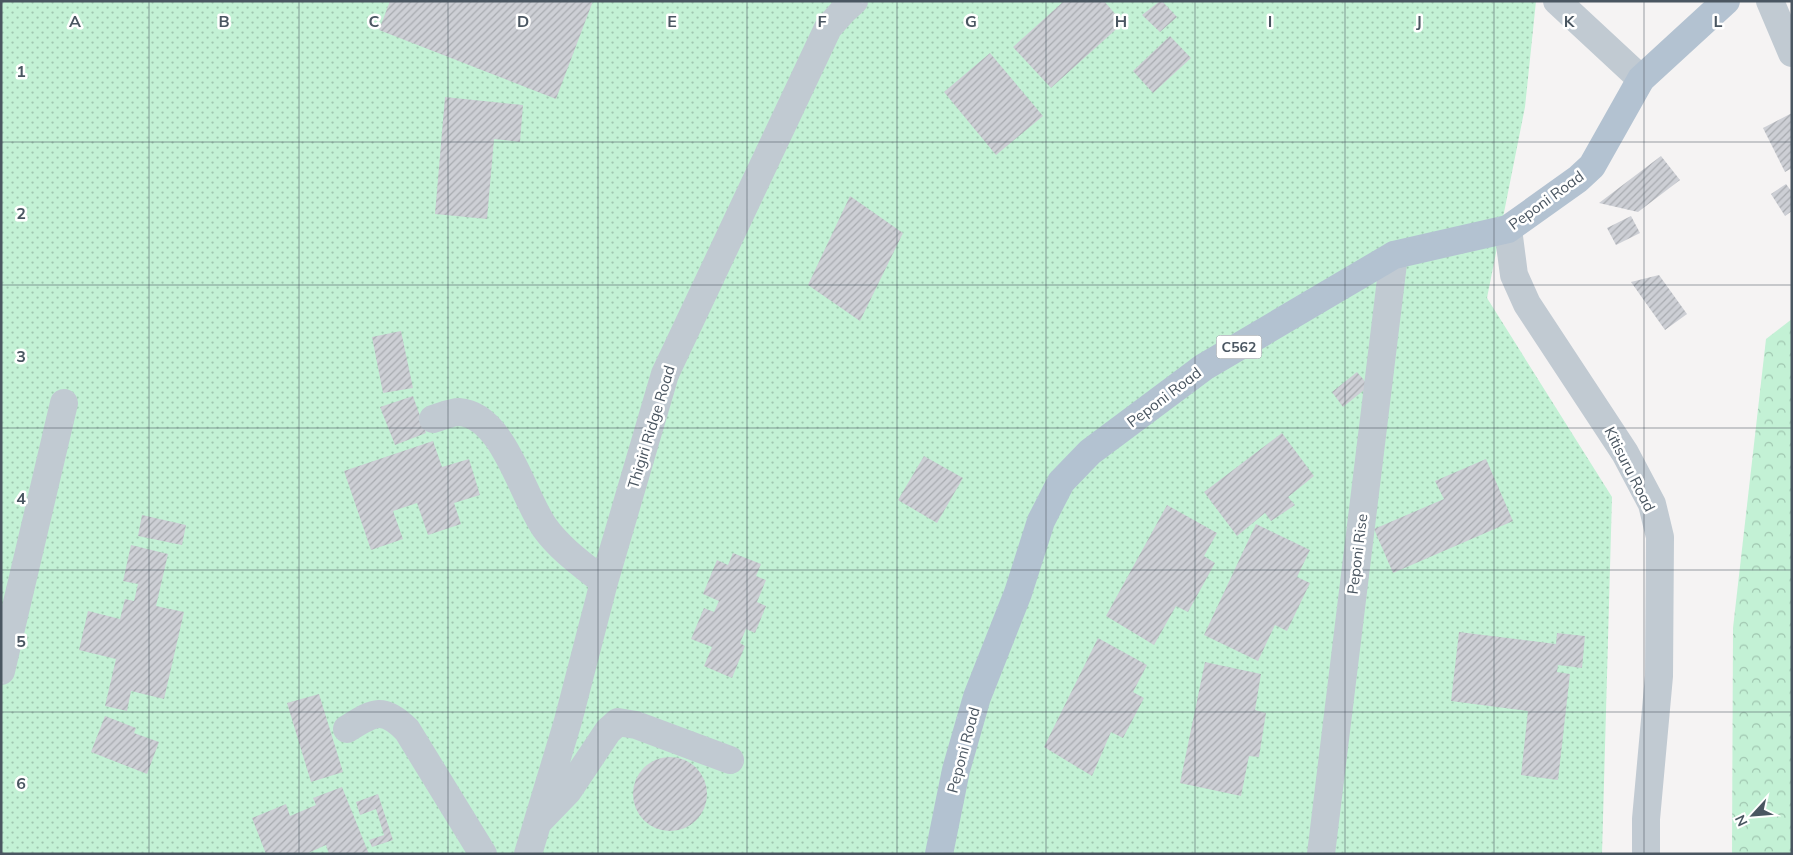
<svg xmlns="http://www.w3.org/2000/svg" width="1793" height="855" font-family="Mulish,sans-serif">
<defs>
<pattern id="forest-crowns" width="20" height="18" patternUnits="userSpaceOnUse" patternTransform="scale(1.25)"><rect width="20" height="18" fill="#c3f1d5"/><path d="M2 6a3 3 0 1 1 6 0M12 15a3 3 0 1 1 6 0" fill="none" stroke="#a0c6b0"/></pattern>
<pattern id="garden-dots" width="8" height="8" patternUnits="userSpaceOnUse" patternTransform="scale(1.25)"><rect width="8" height="8" fill="#c3f1d5"/><path d="M2 2h.1M6 6h.1" fill="none" stroke="#a0c6b0" stroke-width="1.8" stroke-linecap="round"/></pattern>
<pattern id="building-hatch" width="6" height="6" patternUnits="userSpaceOnUse" patternTransform="scale(1.25)"><rect width="6" height="6" fill="#cdcfd5"/><path d="M-1 1l2-2M0 6l6-6M5 7l2-2" fill="none" stroke="#a8abb0"/></pattern>
</defs>
<rect width="100%" height="100%" fill="#f5f3f3"/>
<path fill="url(#forest-crowns)" d="M 1792,319 L 1792,854 L 1732,854 L 1733,628 L 1766,339 Z"/>
<path fill="url(#garden-dots)" d="M 1,1 L 1536,1 L 1525,107 L 1487,298 L 1612,497 L 1602,854 L 1,854 Z"/>
<path fill="url(#building-hatch)" d="M 390,1 L 593,1 L 556,99 L 379,30 Z
M 1064,1 L 1104,1 L 1123,23 L 1051,88 L 1013,47 Z
M 1160,1 L 1162,1 L 1177,17 L 1160,32 L 1142,15 Z
M 1170,36 L 1191,58 L 1153,93 L 1133,71 Z
M 990,53 L 1043,116 L 996,155 L 944,92 Z
M 445,97 L 523,105 L 520,142 L 494,139 L 487,219 L 435,214 Z
M 1792,113 L 1792,168 L 1785,172 L 1763,128 Z
M 1661,156 L 1680,180 L 1638,212 L 1599,203 Z
M 1786,184 L 1792,192 L 1792,211 L 1785,216 L 1771,194 Z
M 850,196 L 903,233 L 860,321 L 808,285 Z
M 1631,216 L 1640,233 L 1616,245 L 1607,228 Z
M 1659,275 L 1687,314 L 1665,330 L 1631,282 Z
M 401,331 L 413,388 L 383,393 L 372,337 Z
M 1357,372 L 1369,386 L 1343,407 L 1332,392 Z
M 413,396 L 426,433 L 395,445 L 380,407 Z
M 1282,433 L 1314,476 L 1288,497 L 1295,505 L 1271,521 L 1265,513 L 1237,536 L 1204,492 Z
M 433,441 L 442,467 L 469,459 L 480,495 L 454,503 L 461,524 L 428,535 L 417,503 L 393,511 L 403,539 L 371,550 L 344,471 Z
M 924,456 L 963,478 L 937,523 L 898,500 Z
M 1486,459 L 1513,521 L 1393,573 L 1374,529 L 1444,499 L 1435,481 Z
M 1167,505 L 1217,533 L 1204,556 L 1215,563 L 1188,612 L 1176,606 L 1154,645 L 1106,616 Z
M 142,515 L 186,525 L 182,545 L 138,536 Z
M 1256,524 L 1310,550 L 1297,577 L 1310,583 L 1287,631 L 1275,625 L 1258,661 L 1204,635 Z
M 131,545 L 168,554 L 156,606 L 184,612 L 164,699 L 131,691 L 127,711 L 105,706 L 116,659 L 79,650 L 88,611 L 120,619 L 125,599 L 134,601 L 138,584 L 123,581 Z
M 733,553 L 761,564 L 756,576 L 766,580 L 757,602 L 766,606 L 755,633 L 746,629 L 740,643 L 745,646 L 732,678 L 704,666 L 712,647 L 691,639 L 704,608 L 714,612 L 719,601 L 703,594 L 717,560 L 728,565 Z
M 1459,632 L 1556,644 L 1557,633 L 1585,636 L 1582,668 L 1558,665 L 1557,672 L 1570,674 L 1558,780 L 1521,775 L 1528,711 L 1451,701 Z
M 1098,638 L 1147,665 L 1133,692 L 1144,698 L 1123,738 L 1111,732 L 1092,776 L 1044,747 Z
M 1205,662 L 1261,674 L 1255,710 L 1266,713 L 1259,757 L 1249,756 L 1241,796 L 1180,783 Z
M 319,694 L 343,772 L 311,782 L 287,703 Z
M 105,716 L 136,728 L 134,733 L 159,742 L 147,774 L 91,752 Z
M633 794a37 37 0 1 1 74 0a37 37 0 1 1-74 0Z
M 342,787 L 369,854 L 329,854 L 326,845 L 306,854 L 266,854 L 252,818 L 286,804 L 290,816 L 316,805 L 313,798 Z
M 378,794 L 393,840 L 372,847 L 369,840 L 384,835 L 376,809 L 360,815 L 356,802 Z"/>
<g fill="none" stroke-linecap="round" stroke-linejoin="round">
<path stroke="#c1cad2" stroke-width="28" d="M 1557,1 L 1641,79
M 1770,1 L 1792,53
M 1508,229 L 1514,275 L 1527,304 L 1625,453 L 1652,504 L 1660,537 L 1659,676 L 1646,819 L 1646,854
M 433,419 C 440,417 451,412 459,412 C 504,415 522,496 545,528 C 561,550 583,565 604,582
M 1,671 L 64,403
M 347,729 C 373,713 382,705 407,730 L 483,854
M 540,820 L 568,791 L 608,731 L 618,722 L 636,725 L 730,760
M 528,854 L 568,721 L 604,582 L 665,374 L 828,28 L 844,10 L 854,1
M 1321,854 L 1394,255"/>
<path stroke="#b3c2d1" stroke-width="28" d="M 939,854 L 956,770 L 977,697 L 1018,593 L 1041,521 L 1061,482 L 1090,452 L 1204,367 L 1394,255 L 1508,229 L 1578,179 L 1592,166 L 1641,79 L 1726,1"/>
</g>
<path fill="none" stroke="#4a5661" stroke-width="1" stroke-opacity="0.55" d="M 149,1 L 149,854M 299,1 L 299,854M 448,1 L 448,854M 598,1 L 598,854M 747,1 L 747,854M 897,1 L 897,854M 1046,1 L 1046,854M 1195,1 L 1195,854M 1345,1 L 1345,854M 1494,1 L 1494,854M 1644,1 L 1644,854M 1,142 L 1792,142M 1,285 L 1792,285M 1,428 L 1792,428M 1,570 L 1792,570M 1,712 L 1792,712"/>
<g text-anchor="middle" dominant-baseline="central" stroke-width="5" stroke-linejoin="round" paint-order="stroke">
<rect fill="#fff" stroke="#808990" stroke-width="1" x="1216.5" y="335.5" width="45" height="23" rx="4"/>
<g font-size="14" font-weight="bold" fill="#4a5661">
<text x="1239" y="347">C562</text>
</g>
<g font-size="15" fill="#4a5661" stroke="#fff">
<text transform="translate(1546 200) rotate(-36)">Peponi Road</text>
<text transform="translate(1164 397) rotate(-37)">Peponi Road</text>
<text transform="translate(651 427) rotate(-73)">Thigiri Ridge Road</text>
<text transform="translate(1630 469) rotate(63)">Kitisuru Road</text>
<text transform="translate(1357 554) rotate(-83)">Peponi Rise</text>
<text transform="translate(963 750) rotate(-75)">Peponi Road</text>
</g>
</g>
<g font-size="16" text-anchor="middle" font-weight="bold" fill="#4a5661" stroke="#fff" stroke-width="5" stroke-linejoin="round" paint-order="stroke">
<text x="75" y="27">A</text>
<text x="224" y="27">B</text>
<text x="374" y="27">C</text>
<text x="523" y="27">D</text>
<text x="672" y="27">E</text>
<text x="822" y="27">F</text>
<text x="971" y="27">G</text>
<text x="1121" y="27">H</text>
<text x="1270" y="27">I</text>
<text x="1419" y="27">J</text>
<text x="1569" y="27">K</text>
<text x="1718" y="27">L</text>
<text x="21" y="77">1</text>
<text x="21" y="219">2</text>
<text x="21" y="362">3</text>
<text x="21" y="504">4</text>
<text x="21" y="647">5</text>
<text x="21" y="789">6</text>
</g>
<rect width="1793" height="855" fill="none" stroke="#4a5661" stroke-width="5"/>
<g transform="translate(1753 815) rotate(244)" stroke="#ffffff" stroke-width="4" paint-order="stroke">
<path d="M0-4L9 19L0 12L-9 19Z" fill="#4a5661"/>
<text y="-8" font-size="14" font-weight="bold" text-anchor="middle" fill="#4a5661">N</text>
</g>
</svg>
